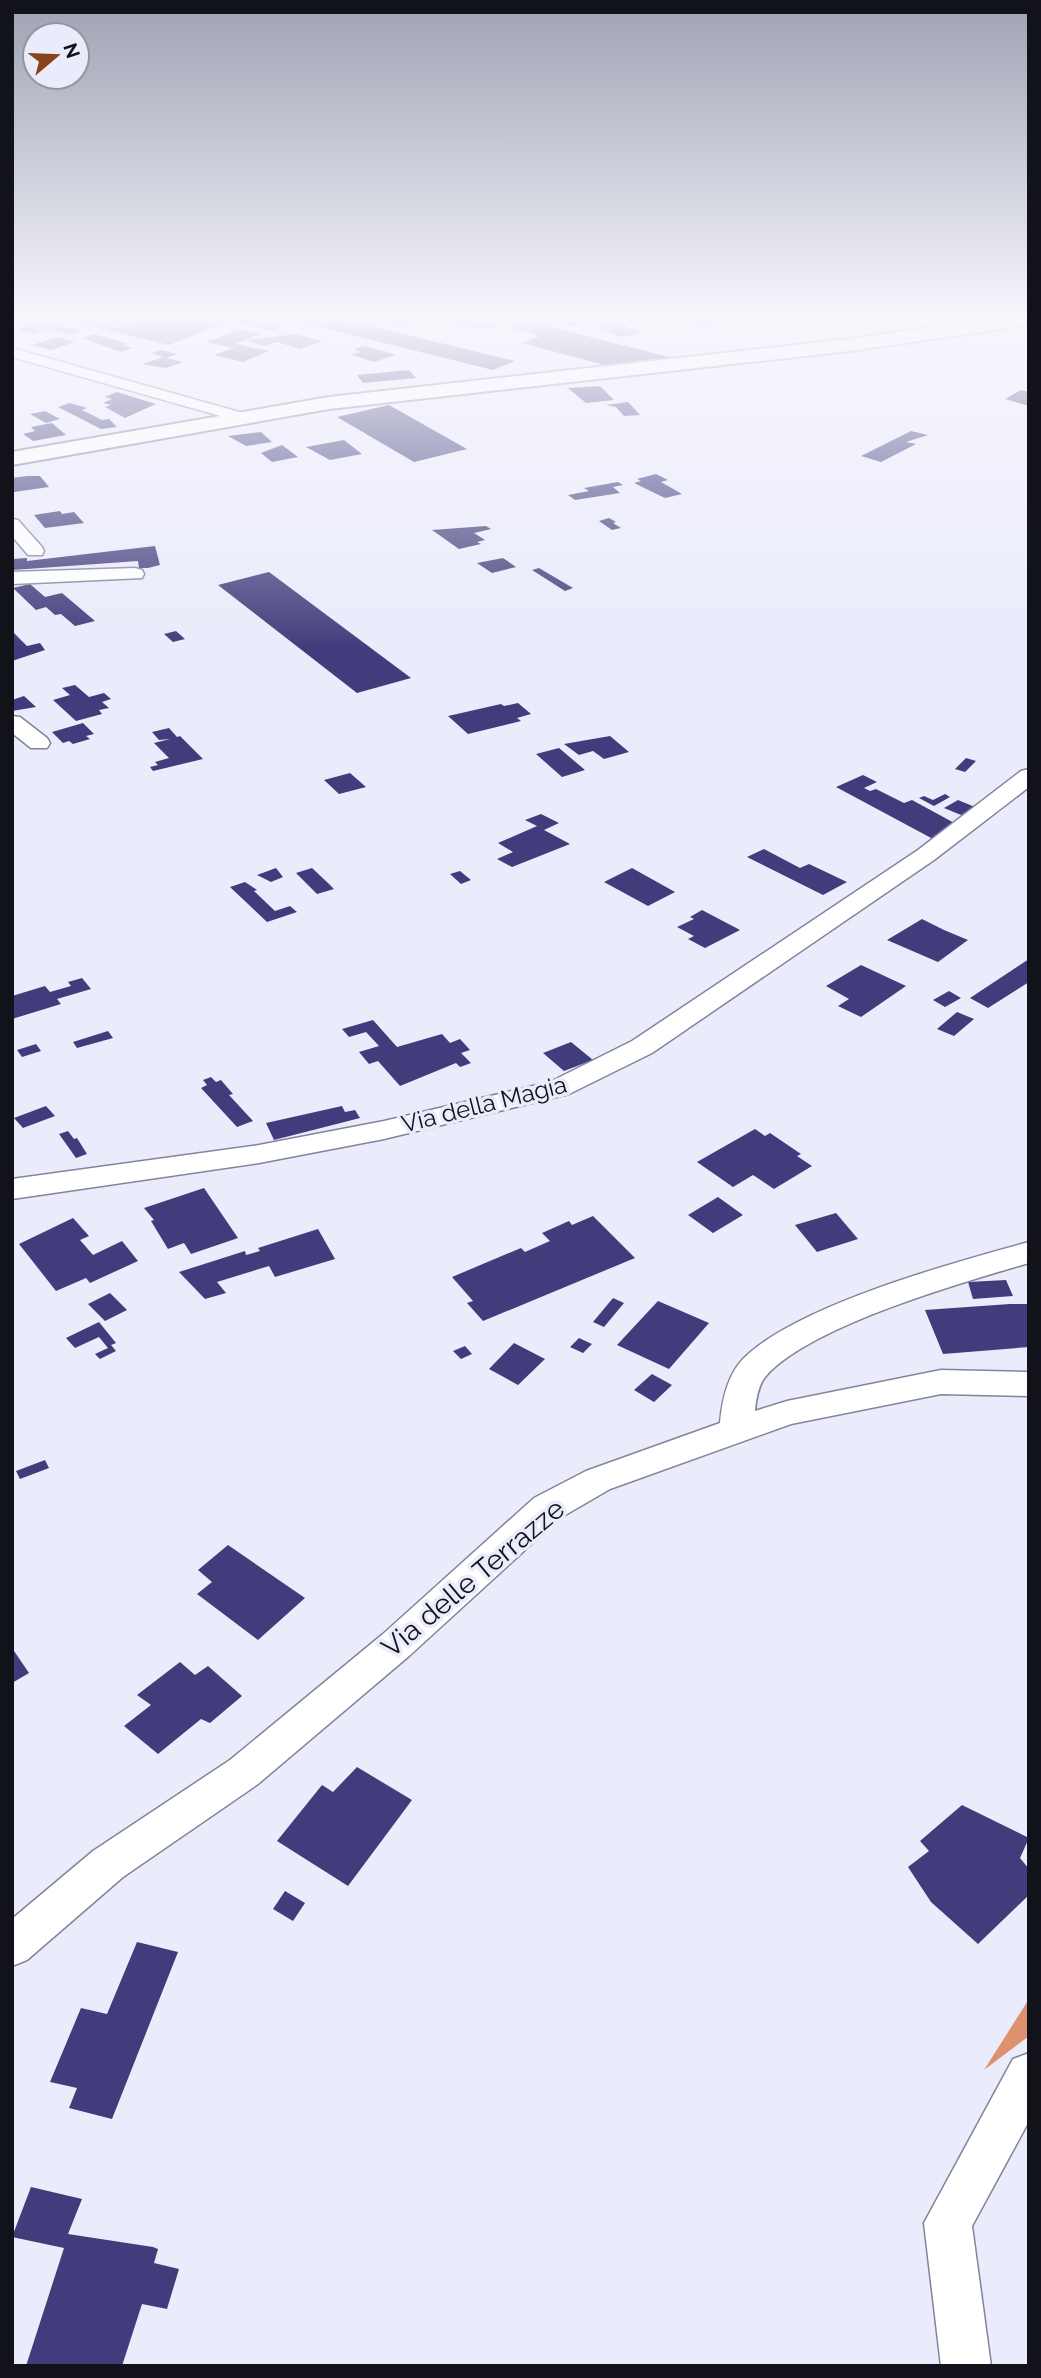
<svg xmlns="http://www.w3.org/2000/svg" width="1041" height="2378" font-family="Raleway,sans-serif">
<rect width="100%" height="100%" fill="#eaebfb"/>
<path fill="#dd926e" d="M 1029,1999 L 1029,2036 L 984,2070 Z"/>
<path fill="#413d7c" d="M 62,316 L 138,316 L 138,317 L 104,329 L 58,318 Z
M 144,316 L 243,316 L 169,345 L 106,330 Z
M 247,316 L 285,325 L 271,331 L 233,321 Z
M 275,316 L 329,316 L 515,361 L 493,370 Z
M 390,316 L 400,316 L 418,320 L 403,327 L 378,321 Z
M 427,316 L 468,316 L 465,318 L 497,325 L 482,329 Z
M 563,316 L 598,316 L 598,317 L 570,326 L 563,324 L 574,320 Z
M 703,316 L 720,321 L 708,327 L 671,317 Z
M 43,321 L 59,326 L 33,334 L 17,329 Z
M 527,321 L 673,358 L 608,366 L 522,343 L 540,336 L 509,327 Z
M 612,322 L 628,326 L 625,327 L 642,332 L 623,337 L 597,328 Z
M 63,326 L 83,331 L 71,335 L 51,329 Z
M 240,329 L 261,334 L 235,344 L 269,351 L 243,362 L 214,355 L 233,348 L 206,342 Z
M 94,334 L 129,344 L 123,345 L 133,348 L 121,352 L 82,338 Z
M 295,334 L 323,341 L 300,349 L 277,342 L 263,346 L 247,340 Z
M 58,337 L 75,342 L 51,350 L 32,345 Z
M 364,346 L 396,355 L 374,362 L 351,355 L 360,352 L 354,349 Z
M 161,350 L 178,354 L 167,358 L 183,362 L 166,368 L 142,364 L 163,357 L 151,353 Z
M 409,370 L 416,378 L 363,383 L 357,375 Z
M 600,386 L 614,400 L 586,403 L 568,388 Z
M 1021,390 L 1029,392 L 1029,406 L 1005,399 Z
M 117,392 L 156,404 L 125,418 L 105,407 L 111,405 L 103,403 L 112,399 L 105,397 Z
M 628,402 L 640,415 L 624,416 L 616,407 L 606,405 Z
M 70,403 L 87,408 L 82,410 L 102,420 L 109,419 L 117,427 L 101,429 L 58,407 Z
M 389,405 L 467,449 L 414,462 L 337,417 Z
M 45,411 L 60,419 L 46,423 L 30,414 Z
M 52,423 L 66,435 L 33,441 L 23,434 L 35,431 L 31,427 Z
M 911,431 L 928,435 L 906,442 L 916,444 L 881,462 L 861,456 Z
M 261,432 L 272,442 L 246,446 L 228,436 Z
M 344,440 L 362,454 L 330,460 L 306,447 Z
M 282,445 L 298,457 L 272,462 L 261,453 Z
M 656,474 L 668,480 L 661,482 L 682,494 L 665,498 L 634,483 L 641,481 L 637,479 Z
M 27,476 L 40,476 L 49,487 L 14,492 L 12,478 Z
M 618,482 L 623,485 L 613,487 L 620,493 L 575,500 L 568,495 L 589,491 L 584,488 Z
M 60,511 L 62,514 L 74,512 L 84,523 L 45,528 L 34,515 Z
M 609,518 L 616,522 L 613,523 L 621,528 L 612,530 L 599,521 Z
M 486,526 L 491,529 L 474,533 L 485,540 L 477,542 L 481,544 L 459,549 L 432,530 Z
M 155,546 L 160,565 L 148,568 L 139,568 L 138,561 L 13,570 L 12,559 L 27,558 L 27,561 Z
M 503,558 L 516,567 L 492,573 L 477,563 Z
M 539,568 L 573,588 L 565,591 L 532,570 Z
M 269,572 L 411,678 L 357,693 L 218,585 Z
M 30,584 L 45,597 L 62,593 L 95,621 L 75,626 L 61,614 L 55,615 L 46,607 L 36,610 L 13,588 Z
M 12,631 L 27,646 L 40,643 L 45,650 L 12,661 Z
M 176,631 L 185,639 L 173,642 L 164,634 Z
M 75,685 L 89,697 L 104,693 L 111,699 L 102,702 L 109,708 L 99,710 L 102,714 L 76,721 L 53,700 L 70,695 L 62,688 Z
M 24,696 L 36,707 L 12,711 L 12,700 Z
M 518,703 L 531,714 L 517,718 L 521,721 L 468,734 L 448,716 L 501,704 L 504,706 Z
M 83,723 L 94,734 L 86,736 L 90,739 L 73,744 L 69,741 L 63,743 L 52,732 Z
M 169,728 L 177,737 L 180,736 L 203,759 L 153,771 L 150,767 L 158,765 L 155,762 L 169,758 L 154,743 L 170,739 L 159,740 L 152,732 Z
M 610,736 L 629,752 L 604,759 L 593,751 L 579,755 L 564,744 Z
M 559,748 L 585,770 L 562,777 L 536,754 Z
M 966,758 L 976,761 L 965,772 L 955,769 Z
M 350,773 L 366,787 L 339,794 L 324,780 Z
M 863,775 L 877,782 L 864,788 L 870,791 L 876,789 L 904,803 L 912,800 L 958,825 L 933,839 L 836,787 Z
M 945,794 L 950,797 L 934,806 L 919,798 L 924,796 L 933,800 Z
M 958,800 L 975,807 L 961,815 L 944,808 Z
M 541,814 L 559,823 L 544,830 L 570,844 L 512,867 L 497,859 L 513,852 L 498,843 L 537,826 L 525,820 Z
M 764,849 L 800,868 L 809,864 L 847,882 L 823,895 L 747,857 Z
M 276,868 L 283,877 L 271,882 L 257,875 Z
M 312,868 L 328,883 L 334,889 L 317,894 L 296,873 Z
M 632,868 L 675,892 L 648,906 L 604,882 Z
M 460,871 L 471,880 L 461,884 L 450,874 Z
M 245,882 L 257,890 L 254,891 L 275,911 L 290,906 L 297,912 L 267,922 L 230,887 Z
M 702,910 L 740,930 L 705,948 L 688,939 L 694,936 L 677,927 L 694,919 L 690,917 Z
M 922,919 L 944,930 L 968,940 L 938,962 L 887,940 Z
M 1029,959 L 1029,982 L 988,1008 L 970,998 Z
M 861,965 L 906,986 L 861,1017 L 838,1006 L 849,999 L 826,986 Z
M 82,978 L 91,989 L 57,999 L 61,1004 L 12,1019 L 12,996 L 45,986 L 50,992 L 71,986 L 68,982 Z
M 949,991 L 961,998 L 945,1007 L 933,1000 Z
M 957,1012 L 974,1019 L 954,1036 L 937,1029 Z
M 373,1020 L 397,1047 L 442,1034 L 450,1043 L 460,1039 L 470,1050 L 461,1053 L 471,1063 L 460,1067 L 456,1063 L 400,1086 L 378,1061 L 369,1064 L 359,1052 L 379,1046 L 366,1032 L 349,1037 L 342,1029 Z
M 108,1031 L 113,1038 L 77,1048 L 73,1042 Z
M 571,1042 L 593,1060 L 564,1071 L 543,1053 Z
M 36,1044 L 41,1051 L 22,1057 L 17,1050 Z
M 211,1077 L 216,1082 L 221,1080 L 233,1094 L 229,1095 L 253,1121 L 237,1127 L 201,1088 L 207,1085 L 203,1080 Z
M 46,1106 L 55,1116 L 23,1128 L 14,1118 Z
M 342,1106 L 345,1112 L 355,1110 L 360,1118 L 274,1140 L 266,1123 Z
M 755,1129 L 765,1136 L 770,1133 L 801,1154 L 797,1156 L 812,1166 L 774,1189 L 753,1175 L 733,1187 L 697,1162 Z
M 68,1131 L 74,1139 L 77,1138 L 87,1154 L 76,1158 L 59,1134 Z
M 204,1188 L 238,1238 L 191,1254 L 184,1243 L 168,1249 L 151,1221 L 154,1220 L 144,1208 Z
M 718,1197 L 743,1215 L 713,1233 L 688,1215 Z
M 836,1213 L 858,1239 L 817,1252 L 795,1225 Z
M 593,1216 L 635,1258 L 483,1321 L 467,1303 L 473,1301 L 452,1277 L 521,1248 L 525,1252 L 550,1241 L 542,1233 L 569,1221 L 572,1225 Z
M 73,1218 L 89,1236 L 80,1240 L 93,1255 L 122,1241 L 138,1261 L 90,1283 L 86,1278 L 56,1291 L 19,1244 Z
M 318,1229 L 335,1259 L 275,1277 L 269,1266 L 217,1282 L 226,1293 L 205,1299 L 179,1272 L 245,1251 L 246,1255 L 260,1251 L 258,1248 Z
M 1006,1280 L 1013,1296 L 973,1299 L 968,1282 Z
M 110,1293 L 127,1310 L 105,1321 L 88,1304 Z
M 613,1298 L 624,1303 L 604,1327 L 593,1322 Z
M 658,1301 L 709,1323 L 669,1369 L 617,1345 Z
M 1010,1304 L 1029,1304 L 1029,1347 L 943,1354 L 925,1310 Z
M 99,1322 L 116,1343 L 111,1345 L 116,1351 L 100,1359 L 95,1354 L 108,1348 L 99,1337 L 75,1348 L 66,1338 Z
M 579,1338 L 592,1344 L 583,1353 L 570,1347 Z
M 514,1343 L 545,1359 L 518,1385 L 489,1369 Z
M 465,1346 L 472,1354 L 461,1359 L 453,1351 Z
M 652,1374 L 672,1385 L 654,1402 L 634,1390 Z
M 45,1460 L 49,1468 L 20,1479 L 16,1471 Z
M 228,1545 L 305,1598 L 258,1640 L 197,1594 L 212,1582 L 198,1570 Z
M 12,1648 L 29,1673 L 12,1683 Z
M 180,1662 L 195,1675 L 208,1666 L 242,1696 L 210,1723 L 201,1719 L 158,1754 L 124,1726 L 151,1705 L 137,1695 Z
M 357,1767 L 412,1800 L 348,1886 L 277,1841 L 322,1785 L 333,1792 Z
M 962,1805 L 1029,1838 L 1020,1858 L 1029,1869 L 1029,1895 L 978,1944 L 931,1902 L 908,1867 L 929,1851 L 920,1841 Z
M 285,1891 L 305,1903 L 293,1921 L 273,1909 Z
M 137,1942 L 178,1952 L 112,2119 L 69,2108 L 77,2088 L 50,2082 L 81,2008 L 107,2014 Z
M 31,2187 L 82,2199 L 68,2234 L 153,2247 L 158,2249 L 154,2263 L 179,2269 L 167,2309 L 142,2304 L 122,2366 L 26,2366 L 64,2248 L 12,2237 Z"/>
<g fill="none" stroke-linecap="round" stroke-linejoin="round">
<defs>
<path id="street" d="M 12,348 L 250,415 L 252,418 L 250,421 L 238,421 L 12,357 Z
M 12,519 L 18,520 L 42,547 L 44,551 L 42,555 L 28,555 L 12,536 Z
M 135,568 L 142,570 L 144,574 L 142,578 L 12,584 L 12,572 Z
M 12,716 L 20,717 L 47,738 L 50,743 L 47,748 L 31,748 L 12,733 Z
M 1029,769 L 1029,787 L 934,860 L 652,1053 L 569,1094 L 384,1139 L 259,1163 L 12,1199 L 12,1179 L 259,1145 L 384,1121 L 550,1082 L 632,1041 L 918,850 L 1021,771 Z
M 1029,1242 L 1029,1263 C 963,1282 810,1326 766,1376 C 758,1385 756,1400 755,1411 L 787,1401 L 941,1370 L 1029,1372 L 1029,1396 L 941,1394 L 791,1424 L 610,1489 L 560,1518 L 409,1656 L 258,1784 L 123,1877 L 27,1960 L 12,1966 L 12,1919 L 93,1851 L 230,1760 L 383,1634 L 534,1498 L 586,1471 L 720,1423 C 722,1401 727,1376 743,1359 C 795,1306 955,1262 1029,1242 Z
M 1029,2053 L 1029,2121 L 972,2226 L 991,2366 L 941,2366 L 924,2223 L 1013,2059 Z"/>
<path id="primary" d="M 1009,316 L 1029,316 L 1029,325 L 850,351 L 329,409 L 12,465 L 12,452 L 329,397 L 850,339 Z"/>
</defs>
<use href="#street" stroke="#83849c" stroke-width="3"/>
<use href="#primary" stroke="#83849c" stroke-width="4"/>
<use href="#street" fill="#fff" fill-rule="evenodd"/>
<use href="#primary" fill="#fff" fill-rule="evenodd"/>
</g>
<linearGradient id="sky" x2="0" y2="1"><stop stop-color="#9ea2b2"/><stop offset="0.49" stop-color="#f6f6fd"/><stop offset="1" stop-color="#f6f6fd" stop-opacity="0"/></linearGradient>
<rect width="1041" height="649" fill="url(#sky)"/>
<g text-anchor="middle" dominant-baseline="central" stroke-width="7" stroke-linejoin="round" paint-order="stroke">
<g font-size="24" fill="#12121b" stroke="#eaebfb">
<text transform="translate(484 1104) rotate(-14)">Via della Magia</text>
</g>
<g font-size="28" fill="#12121b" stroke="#eaebfb">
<text transform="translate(473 1578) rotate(-40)">Via delle Terrazze</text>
</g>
</g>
<rect width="1041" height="2378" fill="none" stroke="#12121b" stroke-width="28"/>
<g transform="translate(56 56) rotate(71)"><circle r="33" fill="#eaebfb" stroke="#9494a1" stroke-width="2"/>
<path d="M0-5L12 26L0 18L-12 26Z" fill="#88421c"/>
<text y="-10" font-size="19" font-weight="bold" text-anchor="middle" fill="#12121b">N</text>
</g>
</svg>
